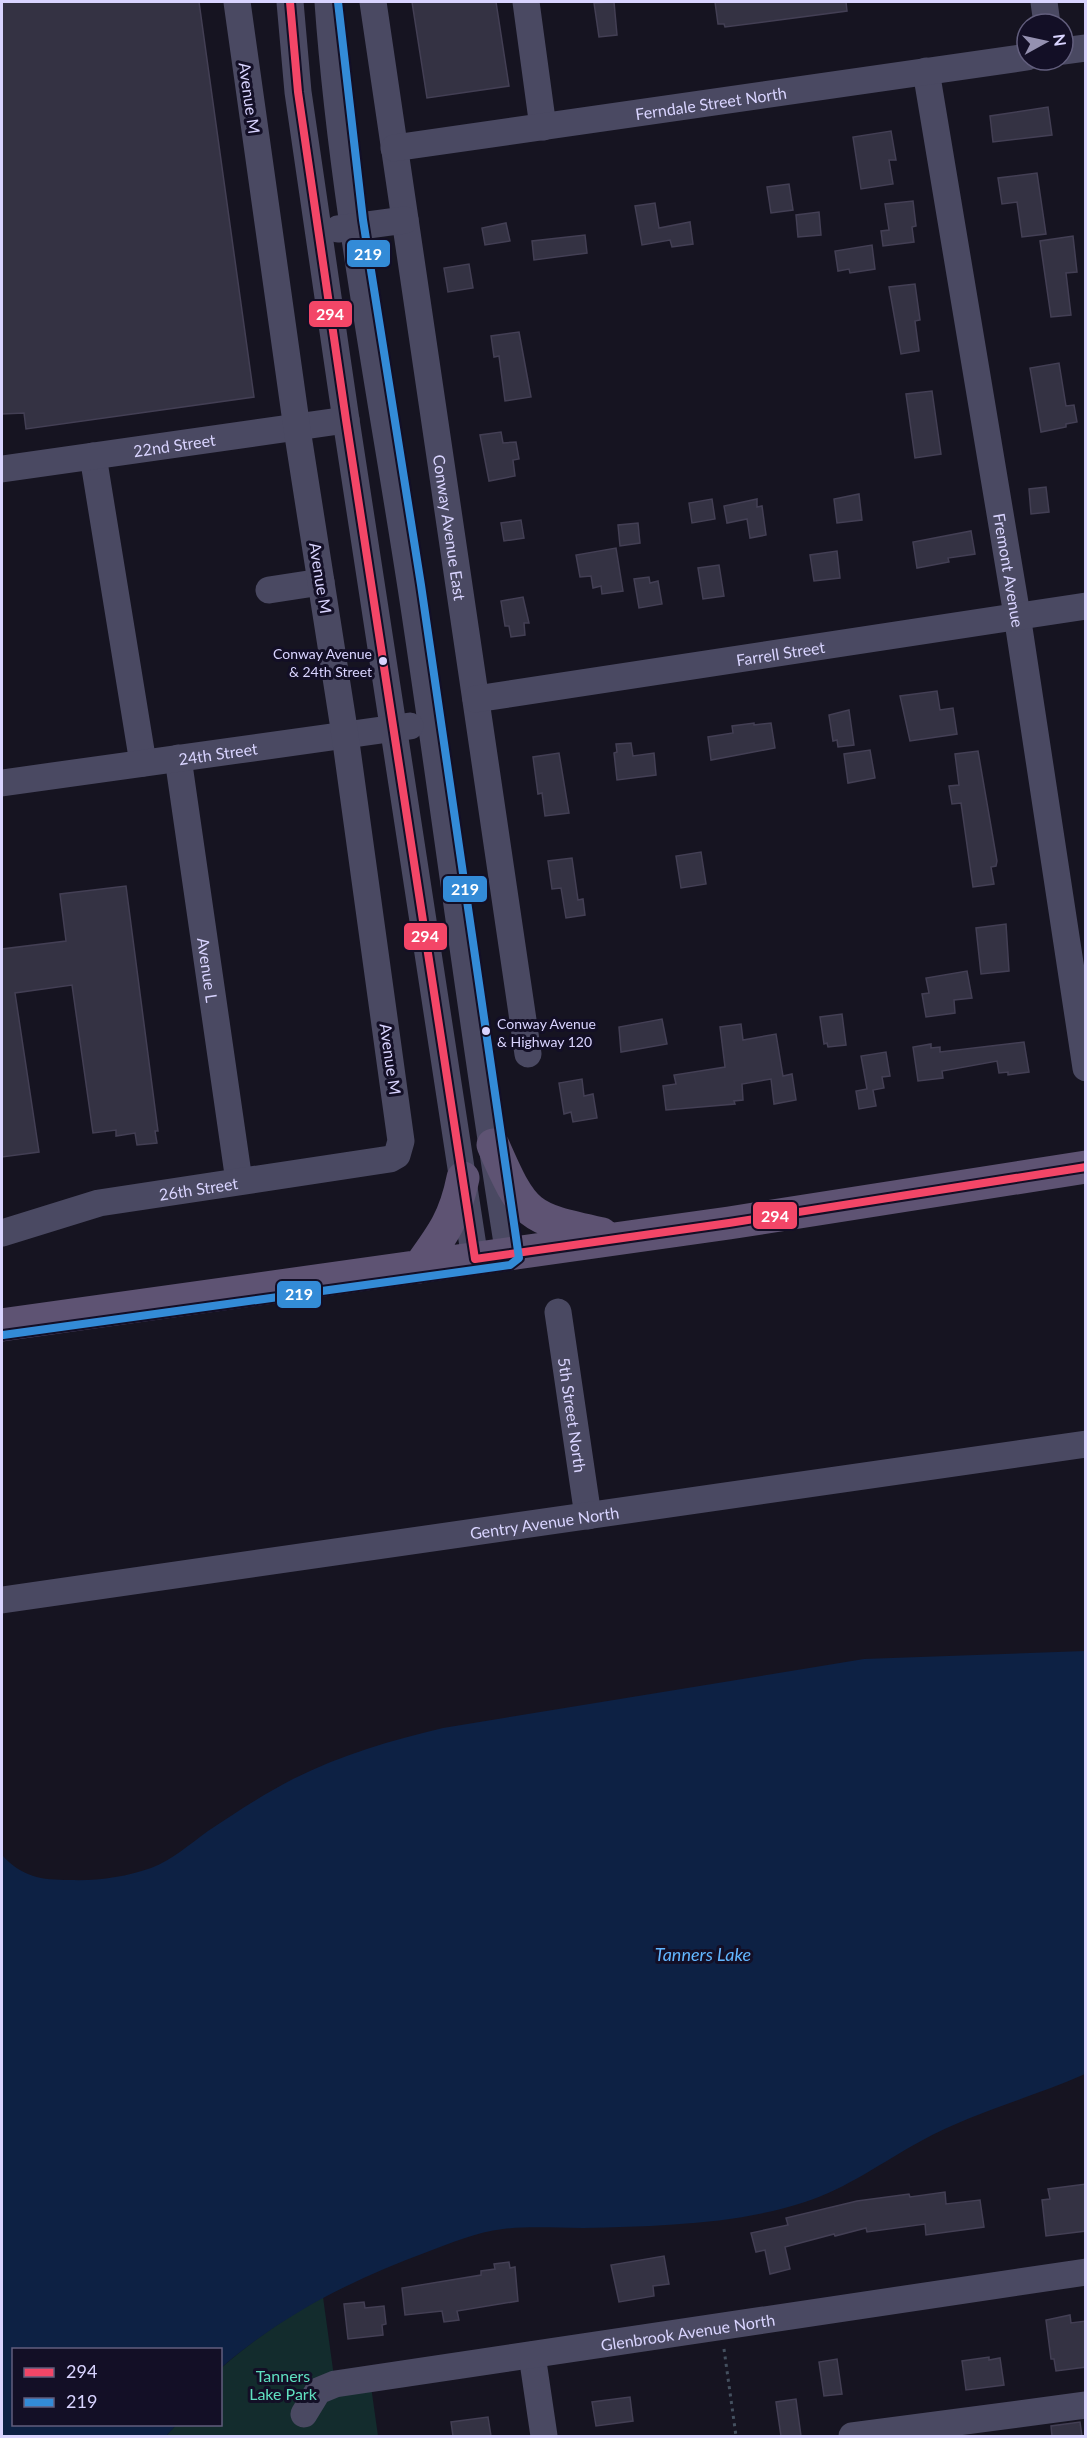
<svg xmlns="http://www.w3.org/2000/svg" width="1087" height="2438" font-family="Lato,sans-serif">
<rect width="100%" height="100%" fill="#161421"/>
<path fill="#132c2d" d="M 323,2297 L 335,2384 L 370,2379 L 378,2436 L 166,2436 L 176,2425 L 220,2424 L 221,2368 C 253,2340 286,2317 323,2297 Z"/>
<path fill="#0d2144" d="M 1085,1651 L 1085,2074 C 1031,2098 973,2112 921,2141 C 882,2162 848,2188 805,2202 C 735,2225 656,2226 583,2228 C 557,2228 529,2226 503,2229 C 477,2232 451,2243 427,2252 C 351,2280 282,2315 221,2368 L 220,2350 L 14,2350 L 14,2424 L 176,2425 L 166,2436 L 2,2436 L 2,1855 C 22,1877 41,1880 70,1880 C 97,1881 126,1877 151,1868 C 172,1860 190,1844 208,1831 C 235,1813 264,1794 293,1779 C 341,1755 392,1740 443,1728 L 864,1659 Z"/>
<path fill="#343243" stroke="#433f54" stroke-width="1.5" d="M 2,2 L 199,2 L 254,397 L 26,429 L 24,413 L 2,414 Z
M 412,2 L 496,2 L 509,86 L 427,98 Z
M 614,2 L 617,35 L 599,37 L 594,3 Z
M 715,2 L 846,2 L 847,11 L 725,27 L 724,24 L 718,24 Z
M 1048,107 L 1052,135 L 993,142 L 990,116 Z
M 891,131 L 896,160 L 889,160 L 893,184 L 861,189 L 853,137 Z
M 1037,173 L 1046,234 L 1022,237 L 1017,202 L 1002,204 L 998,178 Z
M 789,184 L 793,210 L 771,213 L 767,187 Z
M 913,201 L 916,226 L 912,227 L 914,242 L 883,246 L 881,231 L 889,230 L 885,204 Z
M 655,203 L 659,228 L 690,222 L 693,244 L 672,247 L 670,240 L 642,245 L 635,206 Z
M 819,212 L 821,235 L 798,237 L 796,215 Z
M 506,223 L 510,241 L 485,245 L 482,228 Z
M 585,235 L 587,253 L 534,260 L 532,241 Z
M 1073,236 L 1077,272 L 1066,273 L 1071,315 L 1051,317 L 1040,241 Z
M 872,245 L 875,269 L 850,273 L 849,269 L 838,271 L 835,251 Z
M 469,264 L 473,288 L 448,292 L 444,268 Z
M 915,284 L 920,320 L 915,321 L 919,351 L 901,354 L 889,287 Z
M 519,332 L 531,397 L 505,401 L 499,356 L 494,357 L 491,336 Z
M 1059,363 L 1066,406 L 1074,405 L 1077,422 L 1066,424 L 1066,427 L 1041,432 L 1030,368 Z
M 932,391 L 941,454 L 915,458 L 906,394 Z
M 501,432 L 503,443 L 516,442 L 519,459 L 513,460 L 515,476 L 489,481 L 480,435 Z
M 1046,487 L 1049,512 L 1031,514 L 1029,489 Z
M 859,494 L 862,520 L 837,523 L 834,499 Z
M 712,499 L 715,519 L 692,523 L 689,503 Z
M 757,499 L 757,507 L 762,506 L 766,535 L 750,538 L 747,519 L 727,523 L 724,506 Z
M 521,520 L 524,538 L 504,541 L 501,523 Z
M 638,523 L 640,543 L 620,546 L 618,525 Z
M 971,531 L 975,554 L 948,558 L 949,562 L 917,568 L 913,542 Z
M 616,548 L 623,591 L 602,594 L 601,586 L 593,588 L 591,576 L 580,577 L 576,555 Z
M 837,551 L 840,578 L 814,581 L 810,555 Z
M 719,565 L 724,596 L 703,599 L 698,568 Z
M 649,577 L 650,583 L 658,581 L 662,604 L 639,608 L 634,579 Z
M 523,597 L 529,623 L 524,623 L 525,635 L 511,637 L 509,626 L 505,626 L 501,601 Z
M 937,691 L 940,710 L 953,708 L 957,734 L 910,741 L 900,696 Z
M 849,710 L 854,745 L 838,747 L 837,740 L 833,741 L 829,715 Z
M 754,723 L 754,725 L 771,723 L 775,748 L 711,760 L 708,737 L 733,733 L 732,726 Z
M 631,743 L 633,756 L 654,753 L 656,775 L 617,780 L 614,753 L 617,752 L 616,744 Z
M 870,750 L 875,778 L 848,783 L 844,754 Z
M 978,751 L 997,861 L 996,866 L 991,867 L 994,884 L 973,887 L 961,803 L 952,804 L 949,786 L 959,785 L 955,754 Z
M 559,753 L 569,813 L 545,816 L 542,793 L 538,794 L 533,757 Z
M 701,852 L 706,884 L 681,888 L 676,856 Z
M 572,858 L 578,900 L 583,899 L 585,915 L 566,918 L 561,888 L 552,889 L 548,861 Z
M 126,886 L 158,1131 L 155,1131 L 157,1143 L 137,1145 L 135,1133 L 116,1136 L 116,1130 L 93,1133 L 72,985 L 15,993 L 39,1152 L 2,1157 L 2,949 L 66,941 L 60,894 Z
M 1006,924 L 1009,971 L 981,974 L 976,928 Z
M 967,971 L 972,998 L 954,1000 L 955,1013 L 926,1017 L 922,994 L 929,993 L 926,978 Z
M 842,1014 L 846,1045 L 828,1047 L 827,1043 L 824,1044 L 820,1017 Z
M 662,1019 L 667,1044 L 621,1052 L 619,1027 Z
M 741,1024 L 743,1040 L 776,1034 L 783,1076 L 792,1074 L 796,1100 L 774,1104 L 771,1079 L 742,1084 L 743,1100 L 734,1101 L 735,1104 L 666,1110 L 663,1086 L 676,1084 L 674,1075 L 725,1067 L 720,1027 Z
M 1024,1042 L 1029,1072 L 1008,1075 L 1008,1072 L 999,1073 L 997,1061 L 942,1071 L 943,1078 L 918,1081 L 913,1047 L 931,1044 L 931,1048 L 940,1047 L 940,1052 Z
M 886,1052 L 890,1076 L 882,1077 L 884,1088 L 873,1090 L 876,1106 L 859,1109 L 856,1091 L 867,1089 L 861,1056 Z
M 582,1079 L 584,1096 L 593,1094 L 597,1118 L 573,1122 L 571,1112 L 564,1114 L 559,1083 Z
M 1086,2184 L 1086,2231 L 1046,2236 L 1042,2200 L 1050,2199 L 1048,2189 Z
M 945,2192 L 946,2204 L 980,2200 L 984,2227 L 926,2235 L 925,2224 L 867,2232 L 866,2228 L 835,2236 L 834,2234 L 785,2247 L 790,2269 L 770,2274 L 765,2250 L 756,2252 L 751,2233 L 788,2225 L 786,2218 L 857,2201 L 909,2194 L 910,2197 Z
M 664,2256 L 669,2284 L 653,2286 L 654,2296 L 619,2302 L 611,2265 Z
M 509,2262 L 510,2268 L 515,2267 L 518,2301 L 457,2311 L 459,2320 L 444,2322 L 442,2311 L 405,2315 L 402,2288 L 481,2275 L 481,2271 L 495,2269 L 494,2264 Z
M 364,2302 L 365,2308 L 384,2306 L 386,2324 L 382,2325 L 383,2335 L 348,2339 L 344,2304 Z
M 1070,2315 L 1071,2323 L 1086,2321 L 1086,2367 L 1056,2371 L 1054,2359 L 1051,2359 L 1046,2320 Z
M 989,2357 L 989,2360 L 1000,2358 L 1004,2385 L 966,2390 L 962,2361 Z
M 837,2359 L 842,2394 L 824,2396 L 819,2362 Z
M 630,2397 L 633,2421 L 596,2426 L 592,2402 Z
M 796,2399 L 801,2436 L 781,2436 L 776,2402 Z
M 488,2417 L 491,2436 L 453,2436 L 451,2422 Z
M 1080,2422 L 1082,2436 L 1052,2436 L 1051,2426 Z"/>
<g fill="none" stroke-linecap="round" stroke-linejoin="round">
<path stroke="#44505f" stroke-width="3" stroke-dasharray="3 4.5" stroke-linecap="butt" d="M 724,2349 L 736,2436"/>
<g stroke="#4a4962" stroke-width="27">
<path d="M 290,2 L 298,92 L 346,420 L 475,1259"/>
<path d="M 328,2 C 342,197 381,393 411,587 C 445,809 473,1033 509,1255"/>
<path id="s1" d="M 373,2 L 528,1054"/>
<path d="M 526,2 L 543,127"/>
<path d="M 1044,2 L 1047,24"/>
<path d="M 1063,51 L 1086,48"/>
<path id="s2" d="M 926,71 L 1017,615 L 1086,1068"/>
<path id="s3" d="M 394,148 L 1027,57"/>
<path d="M 338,229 L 405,220"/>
<path d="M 93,456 L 143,763"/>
<path id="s4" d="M 2,469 L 346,420"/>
<path d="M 269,590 L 321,582"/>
<path id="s5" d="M 476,699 L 1086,606"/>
<path id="s6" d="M 178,758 L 239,1181"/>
<path id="s7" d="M 2,783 L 410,726"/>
<path id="s8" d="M 2,1233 L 99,1203 L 390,1159 L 397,1155 L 401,1141 L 345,735 L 297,429 L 237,2"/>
<path id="s9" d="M 558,1312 L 588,1516"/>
<path id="s10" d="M 2,1600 L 1086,1444"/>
<path d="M 532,2355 L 544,2436"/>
<path id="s11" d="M 304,2414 L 318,2391 L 335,2384 L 1086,2272"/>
<path d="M 852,2436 L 1086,2405"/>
</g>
<path stroke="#5e5373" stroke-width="33" d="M 493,1145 C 524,1216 527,1218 602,1234
M 419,1267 C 443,1234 455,1218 463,1178
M 2,1325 L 729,1223 L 1086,1167"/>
<defs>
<path id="bus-1" d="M 290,2 L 298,92 L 346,420 L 475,1259 L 729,1223 L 1086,1167"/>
<path id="bus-2" d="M 3,1335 L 510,1265 L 519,1258 L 421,585 L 363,220 L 338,2"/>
</defs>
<use href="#bus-1" stroke="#130f26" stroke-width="12"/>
<use href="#bus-2" stroke="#130f26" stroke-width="12"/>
<use href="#bus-1" stroke="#f34667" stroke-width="8"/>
<use href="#bus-2" stroke="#338bd7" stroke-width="8"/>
</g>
<g fill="#d9d4ff" stroke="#130f26" stroke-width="2">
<circle cx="383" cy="661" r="5"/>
<circle cx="486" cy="1031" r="5"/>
</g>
<g text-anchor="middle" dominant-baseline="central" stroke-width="6" stroke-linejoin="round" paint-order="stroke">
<g font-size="14" fill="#d9d4ff" stroke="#130f26" text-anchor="end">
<text x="372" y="653">Conway Avenue<tspan x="372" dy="18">&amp; 24th Street</tspan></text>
<text x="497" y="1023" text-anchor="start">Conway Avenue<tspan x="497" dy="18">&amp; Highway 120</tspan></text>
</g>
<g font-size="16" fill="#d9d4ff" stroke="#130f26">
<text transform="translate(250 98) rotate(82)">Avenue M</text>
<text stroke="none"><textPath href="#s3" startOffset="320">Ferndale Street North</textPath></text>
<text stroke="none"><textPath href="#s4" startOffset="174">22nd Street</textPath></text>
<text stroke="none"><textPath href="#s1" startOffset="531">Conway Avenue East</textPath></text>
<text stroke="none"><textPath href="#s2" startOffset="506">Fremont Avenue</textPath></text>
<text transform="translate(321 578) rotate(81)">Avenue M</text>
<text stroke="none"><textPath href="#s5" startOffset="308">Farrell Street</textPath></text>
<text stroke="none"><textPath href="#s7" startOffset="218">24th Street</textPath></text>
<text stroke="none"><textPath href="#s6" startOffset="214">Avenue L</textPath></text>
<text transform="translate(391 1059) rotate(82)">Avenue M</text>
<text stroke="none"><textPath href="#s8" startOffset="202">26th Street</textPath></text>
<text stroke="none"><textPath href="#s9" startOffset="104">5th Street North</textPath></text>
<text stroke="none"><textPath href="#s10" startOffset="548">Gentry Avenue North</textPath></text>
<text stroke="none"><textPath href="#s11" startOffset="402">Glenbrook Avenue North</textPath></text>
</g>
<g font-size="16" fill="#5fe0c0" stroke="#130f26">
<text x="283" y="2375">Tanners<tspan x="283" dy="18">Lake Park</tspan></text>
</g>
<g font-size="18" font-style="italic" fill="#62b6ff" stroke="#130f26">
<text x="703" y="1954">Tanners Lake</text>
</g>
</g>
<g stroke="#130f26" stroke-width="2">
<rect x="346" y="239" width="45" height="29" rx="6" fill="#338bd7"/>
<rect x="308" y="300" width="45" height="28" rx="6" fill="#f34667"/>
<rect x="442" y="875" width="46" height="28" rx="6" fill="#338bd7"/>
<rect x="403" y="922" width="45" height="29" rx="6" fill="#f34667"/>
<rect x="752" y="1201" width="46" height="29" rx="6" fill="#f34667"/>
<rect x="276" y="1280" width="46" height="29" rx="6" fill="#338bd7"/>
</g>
<g font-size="16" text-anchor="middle" font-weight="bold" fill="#fff">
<text x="368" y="260">219</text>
<text x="330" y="320">294</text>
<text x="465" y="895">219</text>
<text x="425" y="942">294</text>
<text x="775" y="1222">294</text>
<text x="299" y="1300">219</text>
</g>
<rect width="1087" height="2438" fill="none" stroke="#d9d4ff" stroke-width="6"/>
<rect x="12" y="2348" width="210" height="78" fill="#130f26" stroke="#625e7d" stroke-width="1.5"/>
<rect x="24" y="2368" width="30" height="9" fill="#f34667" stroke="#625e7d" stroke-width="1.5"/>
<text x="66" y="2378" font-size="18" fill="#d9d4ff">294</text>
<rect x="24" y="2398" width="30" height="9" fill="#338bd7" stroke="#625e7d" stroke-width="1.5"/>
<text x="66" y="2408" font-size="18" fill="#d9d4ff">219</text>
<g transform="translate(1045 42) rotate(82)"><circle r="28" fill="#130f26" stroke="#625e7d" stroke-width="1.5"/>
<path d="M0-4.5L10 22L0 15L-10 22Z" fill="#9591b1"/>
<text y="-9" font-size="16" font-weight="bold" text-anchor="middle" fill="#d9d4ff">N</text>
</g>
</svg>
